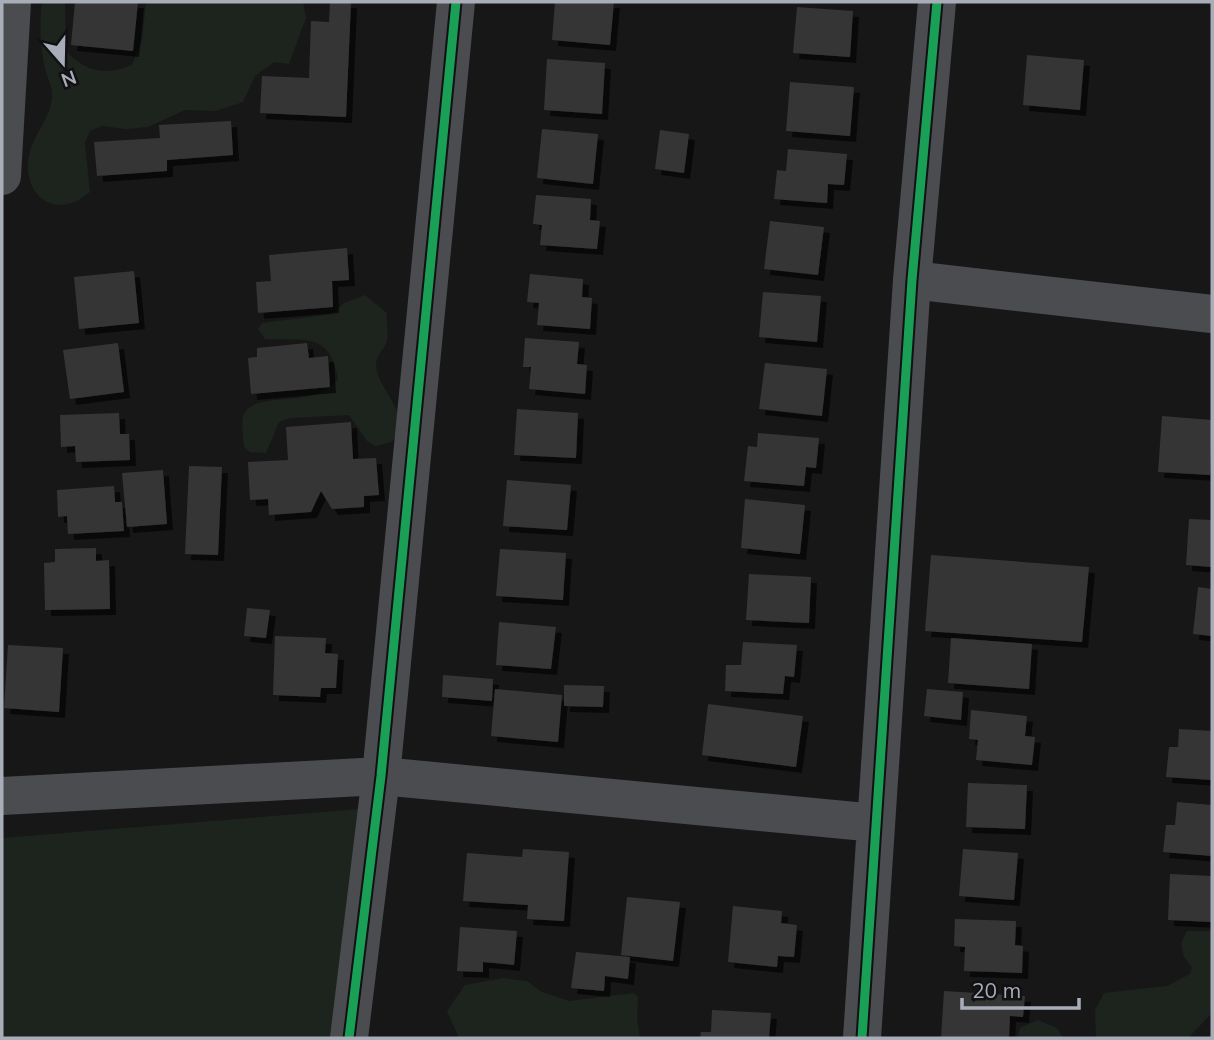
<svg xmlns="http://www.w3.org/2000/svg" width="1214" height="1040" font-family="Mulish,sans-serif">
<defs>
<filter id="shadow"><feDropShadow dx="6" dy="6" stdDeviation="0" flood-color="#0009"/></filter>
</defs>
<rect width="100%" height="100%" fill="#171717"/>
<path fill="#1d241e" d="M 42,2 L 65,2 L 66,51 C 85,72 106,76 132,65 L 142,40 L 146,2 L 303,2 L 306,18 L 289,64 L 274,62 L 255,76 L 243,102 L 216,111 L 185,110 L 148,127 L 125,129 L 102,126 L 90,131 L 85,143 L 90,192 C 53,224 17,191 31,148 C 37,130 53,114 52,93 C 52,86 48,79 46,72 C 40,49 39,25 42,2 Z
M 365,295 L 387,313 C 386,321 389,334 387,340 C 385,350 376,353 376,365 C 377,385 399,402 402,430 L 391,442 L 376,446 L 367,441 L 349,415 L 290,418 L 279,422 L 266,453 L 250,452 L 244,447 C 244,437 240,423 244,414 C 256,389 315,411 338,379 C 329,330 305,342 265,339 L 258,329 L 262,323 L 333,314 L 344,303 Z
M 373,808 L 345,1038 L 2,1038 L 2,838 Z
M 1187,931 L 1212,931 L 1212,1013 L 1188,1038 L 1096,1038 L 1095,1010 L 1104,993 L 1167,986 L 1190,974 L 1192,967 L 1184,957 L 1181,943 Z
M 503,978 L 527,981 L 542,992 L 569,1001 L 634,993 L 638,997 L 637,1019 L 640,1038 L 459,1038 L 447,1011 L 465,985 Z
M 1038,1020 L 1057,1028 L 1063,1038 L 1018,1038 L 1020,1028 Z"/>
<path fill="#353536" filter="url(#shadow)" d="M 75,2 L 138,2 L 133,51 L 71,45 Z
M 330,2 L 351,2 L 346,117 L 260,113 L 262,76 L 309,78 L 311,21 L 329,22 Z
M 555,2 L 614,2 L 610,45 L 552,40 Z
M 797,7 L 853,11 L 850,57 L 793,53 Z
M 1027,55 L 1084,60 L 1080,110 L 1023,105 Z
M 547,59 L 605,63 L 602,114 L 544,110 Z
M 790,82 L 854,87 L 850,136 L 786,131 Z
M 231,121 L 233,155 L 167,160 L 167,171 L 97,176 L 94,142 L 160,138 L 159,125 Z
M 542,129 L 598,134 L 593,184 L 537,178 Z
M 660,130 L 689,134 L 684,173 L 655,169 Z
M 788,149 L 847,154 L 844,185 L 828,184 L 827,203 L 774,199 L 777,170 L 786,171 Z
M 536,195 L 591,199 L 590,220 L 600,221 L 597,249 L 540,245 L 542,225 L 533,224 Z
M 770,221 L 824,227 L 818,275 L 764,269 Z
M 347,248 L 349,280 L 332,281 L 333,307 L 258,313 L 256,282 L 271,281 L 269,255 Z
M 134,271 L 139,323 L 79,329 L 74,277 Z
M 530,274 L 583,279 L 582,297 L 592,298 L 590,329 L 537,325 L 539,303 L 527,302 Z
M 763,292 L 821,296 L 817,342 L 759,337 Z
M 525,338 L 579,342 L 577,364 L 587,365 L 585,394 L 529,389 L 531,367 L 523,367 Z
M 118,343 L 124,392 L 70,399 L 63,350 Z
M 307,343 L 309,358 L 328,356 L 330,387 L 251,394 L 248,358 L 257,357 L 257,348 Z
M 765,363 L 827,369 L 822,416 L 759,409 Z
M 517,409 L 578,413 L 576,458 L 514,455 Z
M 119,413 L 120,434 L 129,434 L 130,460 L 76,462 L 75,446 L 61,447 L 60,415 Z
M 1162,416 L 1212,420 L 1210,475 L 1158,472 Z
M 351,422 L 353,459 L 376,458 L 379,495 L 364,496 L 364,507 L 332,509 L 321,491 L 311,512 L 269,515 L 268,499 L 250,500 L 248,462 L 288,460 L 286,427 Z
M 758,433 L 819,438 L 816,468 L 806,467 L 804,486 L 744,481 L 748,446 L 757,447 Z
M 189,466 L 222,467 L 218,555 L 185,554 Z
M 163,470 L 167,524 L 127,527 L 122,473 Z
M 507,480 L 571,485 L 567,530 L 503,526 Z
M 114,486 L 115,502 L 122,502 L 124,531 L 68,534 L 67,516 L 58,517 L 57,490 Z
M 745,499 L 805,505 L 800,554 L 741,548 Z
M 1189,519 L 1212,520 L 1212,567 L 1186,565 Z
M 96,548 L 96,561 L 109,560 L 110,609 L 45,610 L 44,563 L 55,562 L 55,549 Z
M 500,549 L 566,553 L 563,600 L 496,596 Z
M 931,555 L 1089,567 L 1082,642 L 925,631 Z
M 749,574 L 811,577 L 809,623 L 746,620 Z
M 1198,587 L 1212,589 L 1212,636 L 1193,634 Z
M 247,608 L 270,610 L 266,638 L 244,636 Z
M 499,622 L 556,627 L 551,669 L 496,665 Z
M 275,636 L 326,638 L 325,653 L 338,654 L 336,688 L 321,688 L 320,697 L 273,695 Z
M 951,638 L 1032,644 L 1029,689 L 948,683 Z
M 743,642 L 797,645 L 794,677 L 785,676 L 783,694 L 725,691 L 726,665 L 741,665 Z
M 8,645 L 63,648 L 59,712 L 4,708 Z
M 443,675 L 493,679 L 492,701 L 442,697 Z
M 564,685 L 604,686 L 603,707 L 564,706 Z
M 495,689 L 562,695 L 558,742 L 491,736 Z
M 927,689 L 963,692 L 961,720 L 924,716 Z
M 708,704 L 803,716 L 796,767 L 702,755 Z
M 971,710 L 1027,716 L 1025,736 L 1035,737 L 1032,765 L 976,760 L 978,740 L 969,739 Z
M 1179,729 L 1212,731 L 1212,780 L 1166,777 L 1169,747 L 1178,747 Z
M 968,783 L 1027,785 L 1025,829 L 966,827 Z
M 1177,802 L 1212,805 L 1212,856 L 1163,852 L 1166,825 L 1175,825 Z
M 523,849 L 569,852 L 564,921 L 527,919 L 528,905 L 463,901 L 467,853 L 522,857 Z
M 963,849 L 1018,853 L 1014,900 L 959,896 Z
M 1170,874 L 1212,876 L 1212,922 L 1168,920 Z
M 627,897 L 680,902 L 673,961 L 621,955 Z
M 733,906 L 782,911 L 781,923 L 797,925 L 794,957 L 778,956 L 777,967 L 728,962 Z
M 955,919 L 1016,921 L 1015,945 L 1023,946 L 1022,973 L 964,971 L 965,947 L 954,946 Z
M 460,927 L 517,931 L 514,965 L 483,962 L 483,972 L 457,971 Z
M 576,952 L 630,957 L 628,979 L 605,976 L 604,991 L 571,988 Z
M 944,991 L 1025,996 L 1023,1017 L 1010,1016 L 1009,1038 L 941,1038 Z
M 712,1010 L 771,1013 L 769,1038 L 700,1038 L 701,1032 L 711,1032 Z"/>
<g fill="none" stroke-linecap="round" stroke-linejoin="round">
<path stroke="#4b4c50" stroke-width="38" d="M 2,176 L 12,2
M 912,280 L 1212,314
M 2,796 L 381,776 L 876,823
M 349,1038 L 381,776 L 456,2
M 862,1038 L 912,280 L 937,2"/>
<defs>
<path id="cycleway" d="M 349,1038 L 381,776 L 456,2
M 862,1038 L 912,280 L 937,2"/>
</defs>
<use href="#cycleway" stroke="#111113" stroke-width="13"/>
<use href="#cycleway" stroke="#1a9f57" stroke-width="9"/>
</g>
<rect width="1214" height="1040" fill="none" stroke="#a8adb8" stroke-width="7"/>
<g transform="translate(63 63) rotate(160)" stroke="#111113" stroke-width="5" paint-order="stroke">
<path d="M0-5L12 26L0 18L-12 26Z" fill="#a8adb8"/>
<text y="-10" font-size="19" font-weight="bold" text-anchor="middle" fill="#a8adb8">N</text>
</g>
<path d="M962 998v10h117v-10" fill="none" stroke="#a8adb8" stroke-width="3.5"/>
<text x="972" y="998" font-size="21" fill="#a8adb8" stroke="#111113" stroke-width="5" paint-order="stroke">20 m</text>
</svg>
